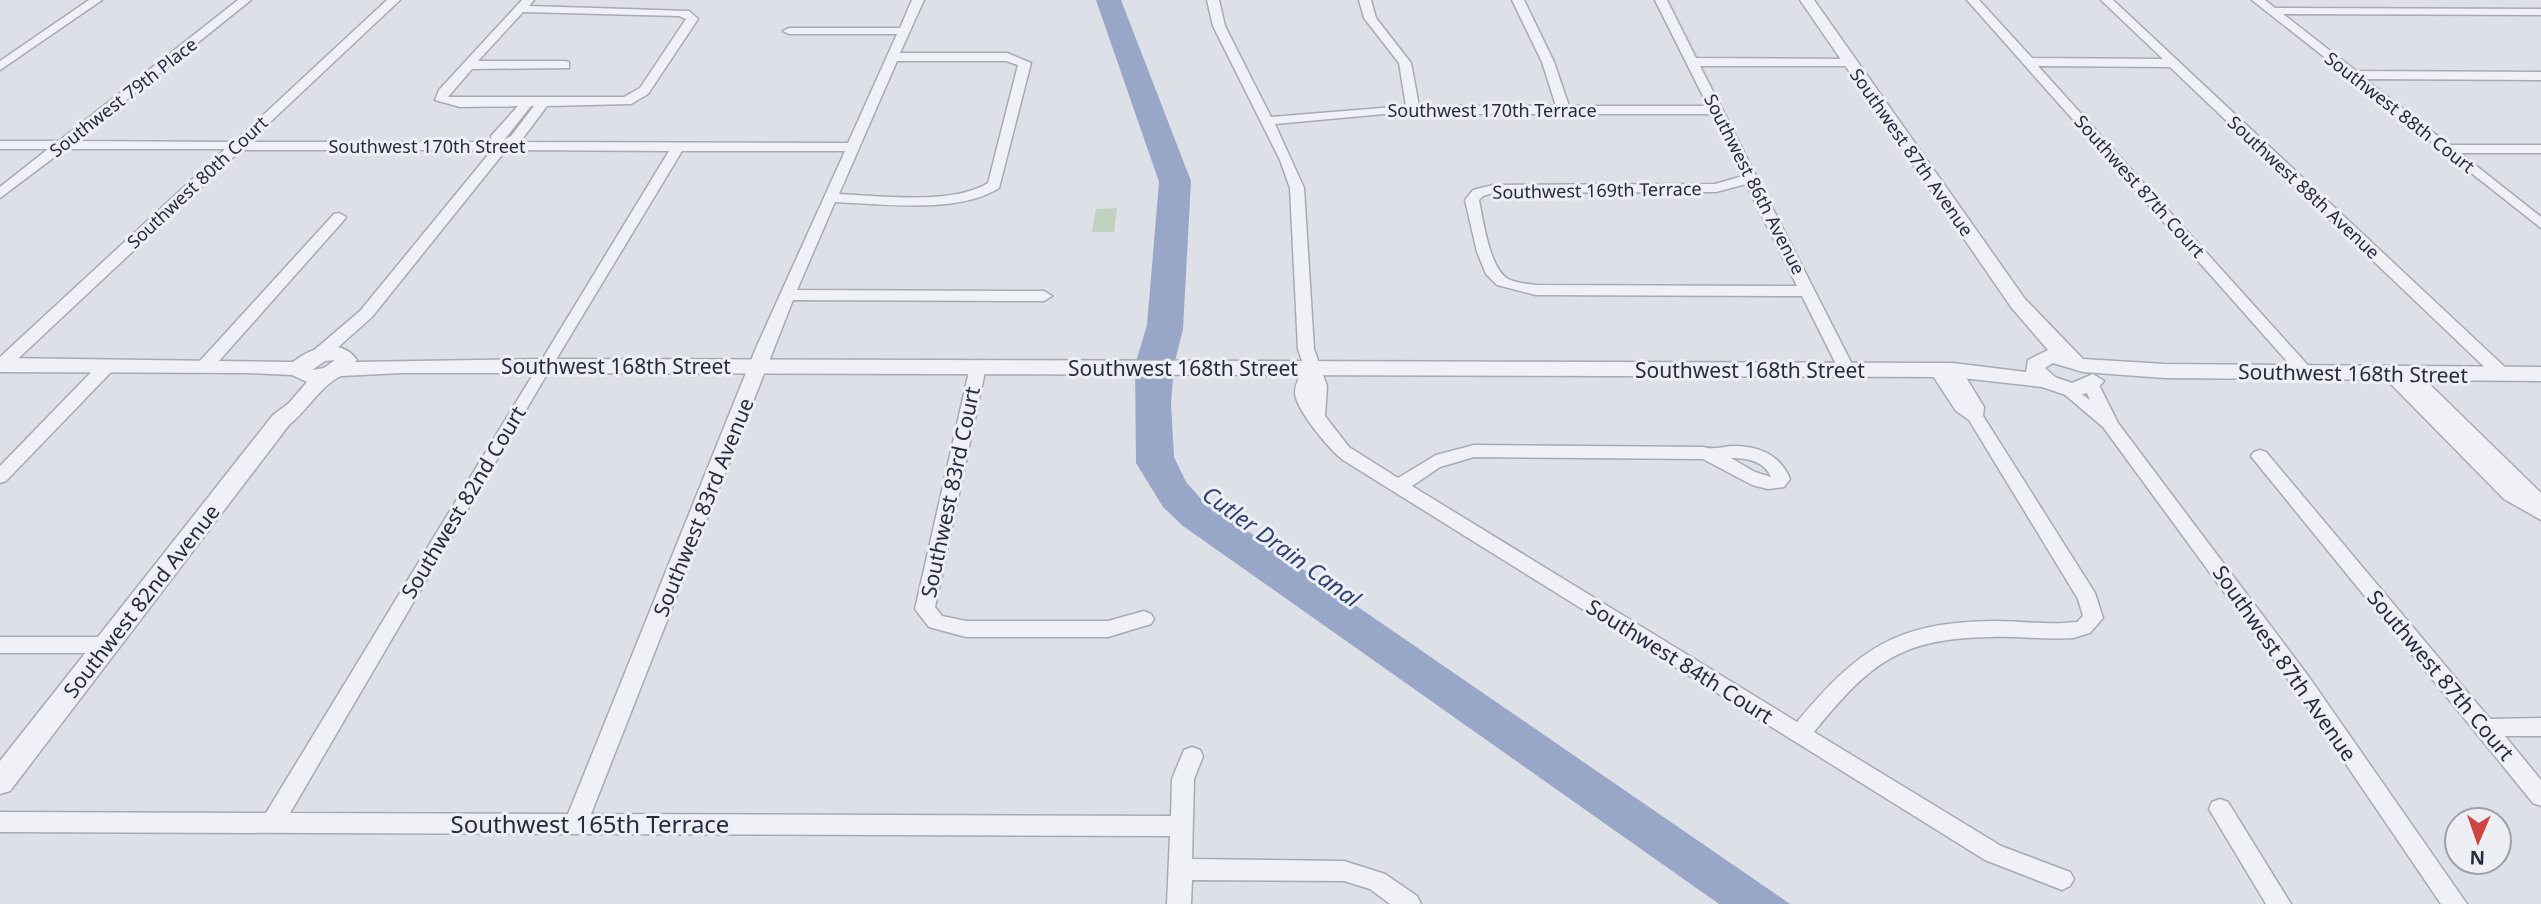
<svg xmlns="http://www.w3.org/2000/svg" width="2541" height="904" font-family="'Noto Sans',sans-serif">
<rect width="100%" height="100%" fill="#dde0e7"/>
<path fill="#c0d1be" d="M 1117,208 L 1114,232 L 1092,232 L 1096,209 Z"/>
<path fill="#98a7c8" d="M 1096,0 L 1121,0 L 1191,181 L 1183,329 L 1174,365 L 1171,403 L 1174,457 L 1186,482 L 1201,499 L 1790,904 L 1719,904 L 1183,526 L 1163,507 L 1136,463 L 1135,365 L 1147,325 L 1159,182 Z"/>
<g fill="none" stroke-linecap="round" stroke-linejoin="round">
<defs>
<path id="minor" d="M 89,0 L 102,0 L 0,70 L 0,61 Z
M 238,0 L 251,0 L 75,141 L 234,142 L 387,0 L 400,0 L 249,142 L 492,142 L 491,136 L 518,106 L 460,107 L 435,100 L 439,90 L 522,0 L 534,0 L 529,6 L 689,11 L 698,19 L 648,94 L 631,104 L 547,106 L 520,142 L 848,143 L 897,34 L 789,34 L 783,31 L 789,28 L 900,28 L 912,0 L 924,0 L 900,53 L 1007,53 L 1031,63 L 999,188 C 958,214 883,204 835,202 L 797,290 L 1044,291 L 1052,296 L 1044,301 L 793,300 L 591,814 L 1171,816 L 1172,779 L 1184,750 L 1192,747 L 1200,750 L 1203,756 L 1194,779 L 1192,859 L 1344,861 L 1385,874 L 1417,896 L 1421,904 L 1390,904 L 1370,889 L 1344,881 L 1192,880 L 1191,904 L 1167,904 L 1170,836 L 0,832 L 0,812 L 266,813 L 669,151 L 506,150 L 372,317 L 325,359 L 313,359 L 311,355 L 313,351 L 360,311 L 492,150 L 241,150 L 7,369 L 0,370 L 0,357 L 225,149 L 65,149 L 0,198 L 0,187 L 48,149 L 0,149 L 0,141 L 59,141 ZM 523,12 L 679,16 L 686,19 L 640,88 L 624,97 L 448,97 L 472,69 L 569,68 L 569,62 L 565,61 L 478,61 ZM 897,61 L 1006,61 L 1018,65 L 988,183 C 953,205 880,196 839,194 ZM 531,106 L 534,106 L 511,136 L 504,140 ZM 682,151 L 845,151 L 756,348 L 568,814 L 290,813 L 540,386 Z
M 1207,0 L 1219,0 L 1225,26 L 1271,117 L 1406,106 L 1399,63 L 1364,18 L 1359,0 L 1371,0 L 1376,18 L 1411,63 L 1419,106 L 1556,106 L 1542,62 L 1512,0 L 1524,0 L 1554,62 L 1569,106 L 1708,106 L 1655,0 L 1667,0 L 1696,58 L 1853,59 L 1853,65 L 1849,66 L 1700,66 L 1855,370 L 1847,375 L 1839,370 L 1802,296 L 1536,295 L 1497,285 L 1486,274 L 1477,252 L 1465,200 L 1473,190 L 1493,185 L 1715,184 L 1743,176 L 1712,114 L 1384,114 L 1275,124 L 1304,188 L 1314,349 L 1327,386 L 1325,416 L 1349,447 L 1398,478 L 1436,455 L 1474,445 L 1703,447 C 1713,450 1720,447 1731,446 C 1757,445 1780,454 1790,479 L 1784,487 L 1768,489 L 1752,485 L 1703,459 L 1474,457 L 1440,467 L 1412,486 L 1797,722 C 1858,649 1896,622 1993,621 C 2016,621 2040,624 2063,623 L 2077,622 L 2083,616 L 2078,599 L 1969,420 L 1956,411 L 1929,370 L 1937,365 L 1945,370 L 1953,365 L 1959,366 L 1984,407 L 1983,416 L 2095,593 L 2103,618 L 2090,633 L 2073,638 C 2046,640 2019,636 1992,637 C 1900,638 1870,663 1814,732 L 2001,846 L 2070,872 L 2074,879 L 2070,886 L 2062,890 L 1985,860 L 1343,460 C 1329,449 1296,410 1295,393 C 1295,384 1300,375 1304,367 L 1298,349 L 1290,188 L 1280,160 L 1213,26 ZM 1746,184 L 1797,286 L 1536,285 C 1527,284 1517,283 1508,279 C 1490,269 1483,221 1479,200 L 1483,196 L 1493,193 L 1716,192 ZM 1731,458 C 1748,458 1764,461 1771,477 L 1755,472 Z
M 1967,0 L 1979,0 L 2032,58 L 2163,59 L 2101,0 L 2113,0 L 2508,370 L 2510,374 L 2508,378 L 2496,378 L 2170,67 L 2038,66 L 2314,372 L 2306,377 L 2300,376 Z
M 2252,0 L 2265,0 L 2275,8 L 2541,9 L 2541,15 L 2283,14 L 2356,71 L 2541,72 L 2541,80 L 2365,79 L 2449,145 L 2541,145 L 2541,153 L 2460,153 L 2541,217 L 2541,228 Z
M 339,213 L 346,217 L 344,220 L 211,370 L 199,370 L 197,366 L 199,362 L 334,214 Z
M 108,360 L 116,365 L 114,369 L 6,481 L 0,483 L 0,466 L 102,361 Z
M 978,362 L 986,367 L 935,607 L 942,616 L 966,621 L 1108,621 L 1144,611 L 1151,614 L 1154,619 L 1151,624 L 1108,637 L 966,637 L 929,627 L 915,609 L 970,367 Z
M 2390,368 L 2402,375 L 2403,370 L 2415,370 L 2541,493 L 2541,520 L 2504,499 L 2384,377 L 2382,373 L 2384,369 Z
M 2091,380 L 2099,385 L 2118,423 L 2309,677 L 2467,904 L 2441,904 L 2295,689 L 2103,427 L 2057,388 L 2065,383 L 2090,400 L 2083,385 Z
M 2260,450 L 2266,452 L 2490,719 L 2541,718 L 2541,736 L 2505,736 L 2541,780 L 2541,806 L 2533,803 L 2254,460 L 2251,456 L 2254,452 Z
M 0,637 L 107,637 L 114,639 L 117,645 L 114,651 L 107,653 L 0,653 Z
M 2220,799 L 2228,802 L 2291,904 L 2266,904 L 2209,809 L 2212,802 Z"/>
<path id="tertiary" d="M 1800,0 L 1814,0 L 2025,299 L 2083,359 L 2165,364 L 2541,367 L 2541,381 L 2165,378 L 2083,372 L 2053,363 L 2045,368 L 2055,377 L 2072,383 L 2093,374 L 2104,381 L 2095,391 L 2072,397 L 2042,387 L 1953,377 L 544,373 L 402,373 L 341,376 C 320,386 307,411 289,425 L 10,791 L 0,794 L 0,761 L 273,415 L 289,403 L 307,382 L 292,375 L 247,373 L 0,372 L 0,358 L 293,362 C 312,347 341,337 357,360 L 355,362 L 544,359 L 1953,363 L 2026,372 L 2028,360 L 2048,350 L 2011,307 ZM 335,360 L 324,368 L 312,370 L 325,361 Z"/>
</defs>
<use href="#minor" stroke="#a6aab4" stroke-width="3"/>
<use href="#tertiary" stroke="#a6aab4" stroke-width="3"/>
<use href="#minor" fill="#f0f1f6" fill-rule="evenodd"/>
<use href="#tertiary" fill="#f0f1f6" fill-rule="evenodd"/>
</g>
<g text-anchor="middle" dominant-baseline="central" stroke-width="6" stroke-linejoin="round" paint-order="stroke">
<g font-size="18" fill="#272b3e" stroke="#edeff5">
<text transform="translate(123 97) rotate(-38)">Southwest 79th Place</text>
<text x="1492" y="110">Southwest 170th Terrace</text>
<text transform="translate(2400 112) rotate(38)">Southwest 88th Court</text>
<text x="427" y="146">Southwest 170th Street</text>
<text transform="translate(1912 152) rotate(55)">Southwest 87th Avenue</text>
<text transform="translate(197 182) rotate(-43)">Southwest 80th Court</text>
<text transform="translate(1755 184) rotate(63)">Southwest 86th Avenue</text>
<text transform="translate(2140 186) rotate(48)">Southwest 87th Court</text>
<text transform="translate(2304 187) rotate(43)">Southwest 88th Avenue</text>
<text transform="translate(1597 190) rotate(-1)">Southwest 169th Terrace</text>
</g>
<g font-size="21" fill="#272b3e" stroke="#edeff5">
<text x="616" y="366">Southwest 168th Street</text>
<text x="1183" y="368">Southwest 168th Street</text>
<text x="1750" y="370">Southwest 168th Street</text>
<text transform="translate(2353 373) rotate(1)">Southwest 168th Street</text>
<text transform="translate(950 492) rotate(-78)">Southwest 83rd Court</text>
<text transform="translate(463 502) rotate(-59)">Southwest 82nd Court</text>
<text transform="translate(703 507) rotate(-68)">Southwest 83rd Avenue</text>
<text transform="translate(141 601) rotate(-52)">Southwest 82nd Avenue</text>
<text transform="translate(1680 661) rotate(32)">Southwest 84th Court</text>
<text transform="translate(2285 663) rotate(55)">Southwest 87th Avenue</text>
<text transform="translate(2441 675) rotate(50)">Southwest 87th Court</text>
</g>
<g font-size="23" font-style="italic" fill="#314371" stroke="#edeff5">
<text transform="translate(1282 546) rotate(36)">Cutler Drain Canal</text>
</g>
<g font-size="24" fill="#272b3e" stroke="#edeff5">
<text x="590" y="823">Southwest 165th Terrace</text>
</g>
</g>
<g transform="translate(2478 841) rotate(182)"><circle r="33" fill="#edeff5" stroke="#9ea1ac" stroke-width="2"/>
<path d="M0-5L12 26L0 18L-12 26Z" fill="#ce4441"/>
<text y="-10" font-size="19" font-weight="bold" text-anchor="middle" fill="#272b3e">N</text>
</g>
</svg>
